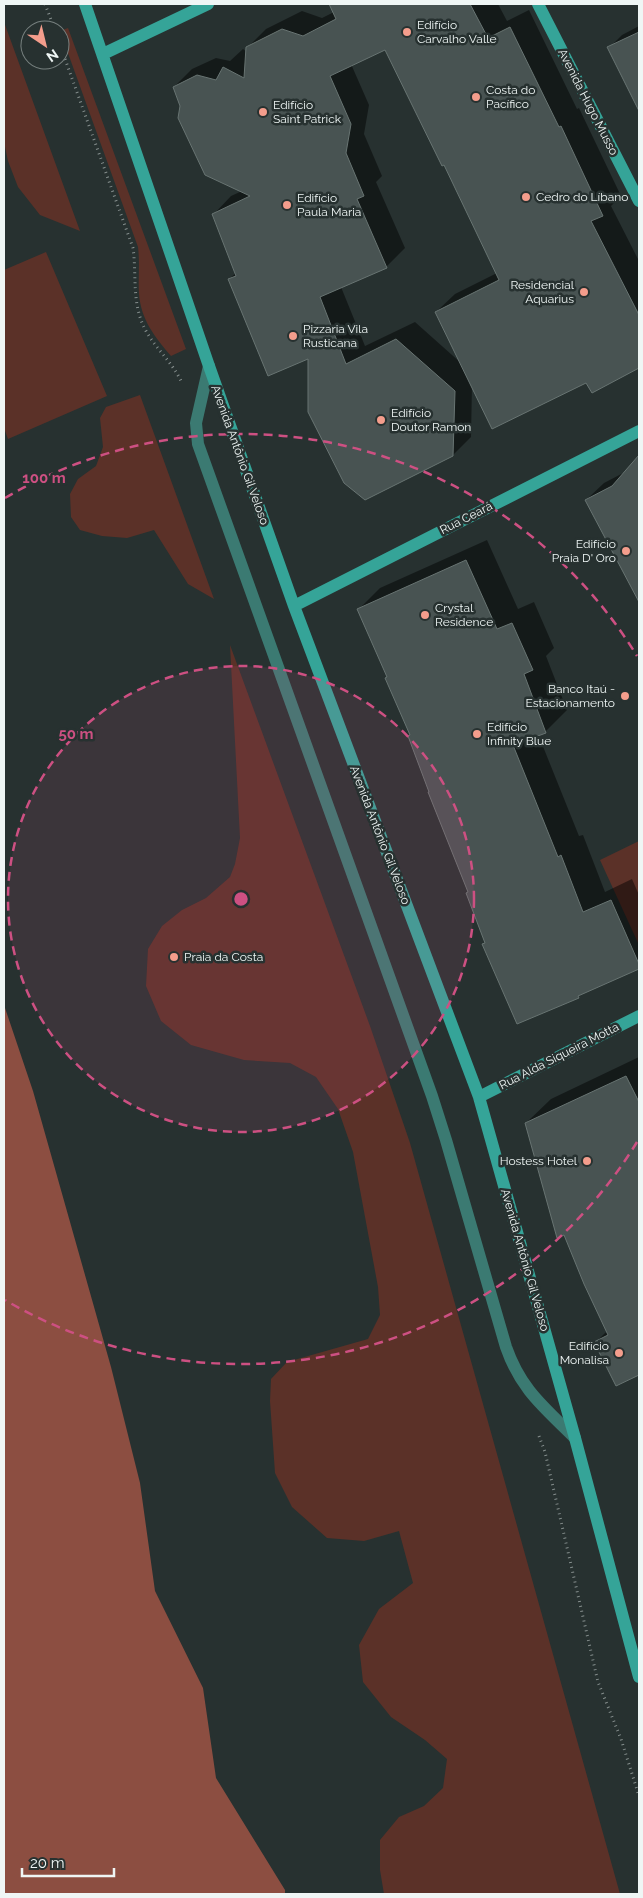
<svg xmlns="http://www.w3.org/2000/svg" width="643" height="1898" font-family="Raleway,sans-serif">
<rect width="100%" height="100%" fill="#273130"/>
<path fill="#5b3128" d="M 4,22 L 80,231 L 40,215 L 18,187 L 8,161 L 4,142 Z
M 68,28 L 186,349 L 171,356 C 155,337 141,320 139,294 C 138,278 140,263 138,247 L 60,31 Z
M 46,252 L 107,396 L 8,439 L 4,428 L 4,270 Z
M 140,395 L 214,599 L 188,584 L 154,530 L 127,538 L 102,536 L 80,530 L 71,517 L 70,494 L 78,479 L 96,466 L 103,447 L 100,418 L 106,407 Z
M 230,645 L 370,1026 L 410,1143 L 620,1894 L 384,1894 L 380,1870 L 380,1840 L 399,1817 L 424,1806 L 443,1788 L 447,1759 L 425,1740 L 391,1717 L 363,1682 L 359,1645 L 379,1609 L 413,1583 L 399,1531 L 364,1541 L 327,1538 L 292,1507 L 275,1473 L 270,1401 L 271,1379 L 287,1362 L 368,1339 L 380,1315 L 378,1287 L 353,1152 L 338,1109 L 316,1077 L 290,1063 L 244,1060 L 191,1045 L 161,1021 L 146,986 L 148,949 L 162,926 L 182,910 L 206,898 L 230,877 L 235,864 L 240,838 Z
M 639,841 L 639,945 L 600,860 Z"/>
<path fill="#8c4e41" d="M 4,1005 L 33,1091 L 111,1367 L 140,1483 L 155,1591 L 203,1688 L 216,1778 L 285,1890 L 285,1894 L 4,1894 Z"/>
<path fill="#0007" fill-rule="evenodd" d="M 330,4 L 498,4 L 507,21 L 529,10 L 577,109 L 579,108 L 621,196 L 611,206 L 639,261 L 639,367 L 592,391 L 587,381 L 472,385 L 471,437 L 453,455 L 309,357 L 229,279 L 236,273 L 213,215 L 231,196 L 242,191 L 182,106 L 174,87 L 192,69 L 216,58 L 230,61 L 243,49 L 247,52 L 247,48 L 266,29 L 302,11 L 322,18 L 334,12 ZM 386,48 L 445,164 L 497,273 L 455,294 L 436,312 L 461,363 L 415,322 L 365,346 L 341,287 L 386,267 L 405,248 L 376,182 L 382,176 L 364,134 L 369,105 L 351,64 Z
M 639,26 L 639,110 L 609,48 L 622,35 Z
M 639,458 L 639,600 L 586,500 L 604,483 L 627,471 Z
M 487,540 L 518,609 L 534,602 L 554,648 L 546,656 L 567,710 L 545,732 L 538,734 L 579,836 L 583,835 L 605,892 L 632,879 L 639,895 L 639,967 L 583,992 L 578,997 L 483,945 L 486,942 L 469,891 L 411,735 L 389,677 L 359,609 L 380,588 Z
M 639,1057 L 639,1373 L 617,1385 L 596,1342 L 608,1330 L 526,1123 L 551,1099 Z"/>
<path fill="#485352" stroke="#687472" d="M 329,4 L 470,4 L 488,38 L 510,27 L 559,127 L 561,126 L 603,216 L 591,221 L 639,315 L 639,368 L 592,393 L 586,383 L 492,429 L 435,312 L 499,280 L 444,165 L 442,166 L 385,50 L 330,76 L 351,124 L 346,153 L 364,196 L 357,199 L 387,268 L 320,297 L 346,364 L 396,339 L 455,391 L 453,456 L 365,500 L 344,483 L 308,412 L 308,359 L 268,376 L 228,279 L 236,276 L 212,214 L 250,196 L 205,175 L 178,118 L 180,106 L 173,87 L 197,75 L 216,80 L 223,67 L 244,78 L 246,47 L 282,29 L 303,36 L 336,19 Z
M 639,32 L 639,111 L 607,47 Z
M 639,455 L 639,602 L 585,500 L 612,486 Z
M 466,560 L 497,629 L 512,623 L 533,670 L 524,674 L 546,733 L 513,745 L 558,857 L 561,855 L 583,912 L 611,900 L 639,964 L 639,969 L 578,996 L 579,998 L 517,1024 L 482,944 L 485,943 L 466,893 L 468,892 L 428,792 L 429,792 L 408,736 L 410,735 L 385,678 L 387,677 L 357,609 Z
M 626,1076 L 639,1102 L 639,1375 L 616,1386 L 594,1342 L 608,1335 L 584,1284 L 564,1235 L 557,1238 L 525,1123 Z"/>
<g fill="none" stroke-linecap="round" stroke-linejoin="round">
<path stroke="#858e8d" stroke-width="3" stroke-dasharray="1 4" stroke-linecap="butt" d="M 45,4 L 55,30
M 60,45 L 133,248 C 137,276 131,304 146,331 C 156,349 172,362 181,381
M 539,1436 L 545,1452 L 598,1682 L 621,1739 L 639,1796"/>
<path stroke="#3b7a72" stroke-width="12" d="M 209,366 L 196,423 L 198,444 L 432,1096 L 446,1140 L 506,1347 C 521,1390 544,1407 575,1438"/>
<path stroke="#35a498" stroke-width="12" d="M 85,4 L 209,366 L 294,606 L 479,1097 L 575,1438 L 639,1677
M 538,4 L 639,201
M 103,54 L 208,4
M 294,606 L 639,431
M 479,1097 L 639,1016"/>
</g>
<circle cx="241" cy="899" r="233" fill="#cd5082" fill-opacity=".12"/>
<g fill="none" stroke="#cd5082" stroke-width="2.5" stroke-dasharray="9 6">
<circle cx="241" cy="899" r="233"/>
<path d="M637 1142A465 465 0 0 1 5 1300M5 498A465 465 0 0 1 637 656"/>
</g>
<g fill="#f49d8c" stroke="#273130" stroke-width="2">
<circle cx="407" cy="32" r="5"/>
<circle cx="476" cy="97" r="5"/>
<circle cx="263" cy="112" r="5"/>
<circle cx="526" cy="197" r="5"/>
<circle cx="287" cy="205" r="5"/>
<circle cx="584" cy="292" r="5"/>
<circle cx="293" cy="336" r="5"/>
<circle cx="381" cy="420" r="5"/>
<circle cx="626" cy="551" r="5"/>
<circle cx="425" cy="615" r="5"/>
<circle cx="625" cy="696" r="5"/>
<circle cx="477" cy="734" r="5"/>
<circle cx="174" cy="957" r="5"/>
<circle cx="587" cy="1161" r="5"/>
<circle cx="619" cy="1353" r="5"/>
</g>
<g text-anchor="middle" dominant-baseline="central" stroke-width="5" stroke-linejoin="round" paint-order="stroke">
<g font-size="12" fill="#eff6f5" stroke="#273130" text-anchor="start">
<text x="417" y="25">Edifício<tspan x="417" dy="14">Carvalho Valle</tspan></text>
<text x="486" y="90">Costa do<tspan x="486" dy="14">Pacífico</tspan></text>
<text x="273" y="105">Edifício<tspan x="273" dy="14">Saint Patrick</tspan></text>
<text x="536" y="197">Cedro do Líbano</text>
<text x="297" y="198">Edifício<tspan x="297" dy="14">Paula Maria</tspan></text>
<text x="574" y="285" text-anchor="end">Residencial<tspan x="574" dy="14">Aquarius</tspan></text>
<text x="303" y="329">Pizzaria Vila<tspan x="303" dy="14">Rusticana</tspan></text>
<text x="391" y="413">Edifício<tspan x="391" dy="14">Doutor Ramon</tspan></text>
<text x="616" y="544" text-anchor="end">Edifício<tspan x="616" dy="14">Praia D' Oro</tspan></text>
<text x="435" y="608">Crystal<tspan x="435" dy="14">Residence</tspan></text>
<text x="615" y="689" text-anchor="end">Banco Itaú -<tspan x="615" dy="14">Estacionamento</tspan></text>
<text x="487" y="727">Edifício<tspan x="487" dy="14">Infinity Blue</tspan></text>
<text x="184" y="957">Praia da Costa</text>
<text x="577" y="1161" text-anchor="end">Hostess Hotel</text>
<text x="609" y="1346" text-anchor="end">Edifício<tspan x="609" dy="14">Monalisa</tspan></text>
</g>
<g font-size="12" fill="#eff6f5" stroke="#273130">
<text transform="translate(588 102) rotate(63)">Avenida Hugo Musso</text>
<text transform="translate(240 455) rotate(70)">Avenida Antônio Gil Veloso</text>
<text transform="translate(466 518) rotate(-27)">Rua Ceará</text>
<text transform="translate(380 835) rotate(69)">Avenida Antônio Gil Veloso</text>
<text transform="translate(559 1056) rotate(-27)">Rua Alda Siqueira Motta</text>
<text transform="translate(525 1260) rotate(74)">Avenida Antônio Gil Veloso</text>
</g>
</g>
<circle cx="241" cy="899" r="8" fill="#cd5082" stroke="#273130" stroke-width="2.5"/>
<g font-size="15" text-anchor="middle" font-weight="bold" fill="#cd5082" stroke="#273130" stroke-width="5" stroke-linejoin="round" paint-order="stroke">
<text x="44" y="483">100 m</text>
<text x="76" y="739">50 m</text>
</g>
<rect width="643" height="1898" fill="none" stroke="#eff6f5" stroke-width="10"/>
<g transform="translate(45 45) rotate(145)"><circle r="24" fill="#273130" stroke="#77807f"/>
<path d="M0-4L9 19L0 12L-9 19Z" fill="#f49d8c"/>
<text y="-8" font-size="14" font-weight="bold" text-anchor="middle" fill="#eff6f5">N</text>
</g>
<path d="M22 1868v8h92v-8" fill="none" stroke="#eff6f5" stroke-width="2.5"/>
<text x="30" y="1868" font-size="15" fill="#eff6f5" stroke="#273130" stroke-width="4" paint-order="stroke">20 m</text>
</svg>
